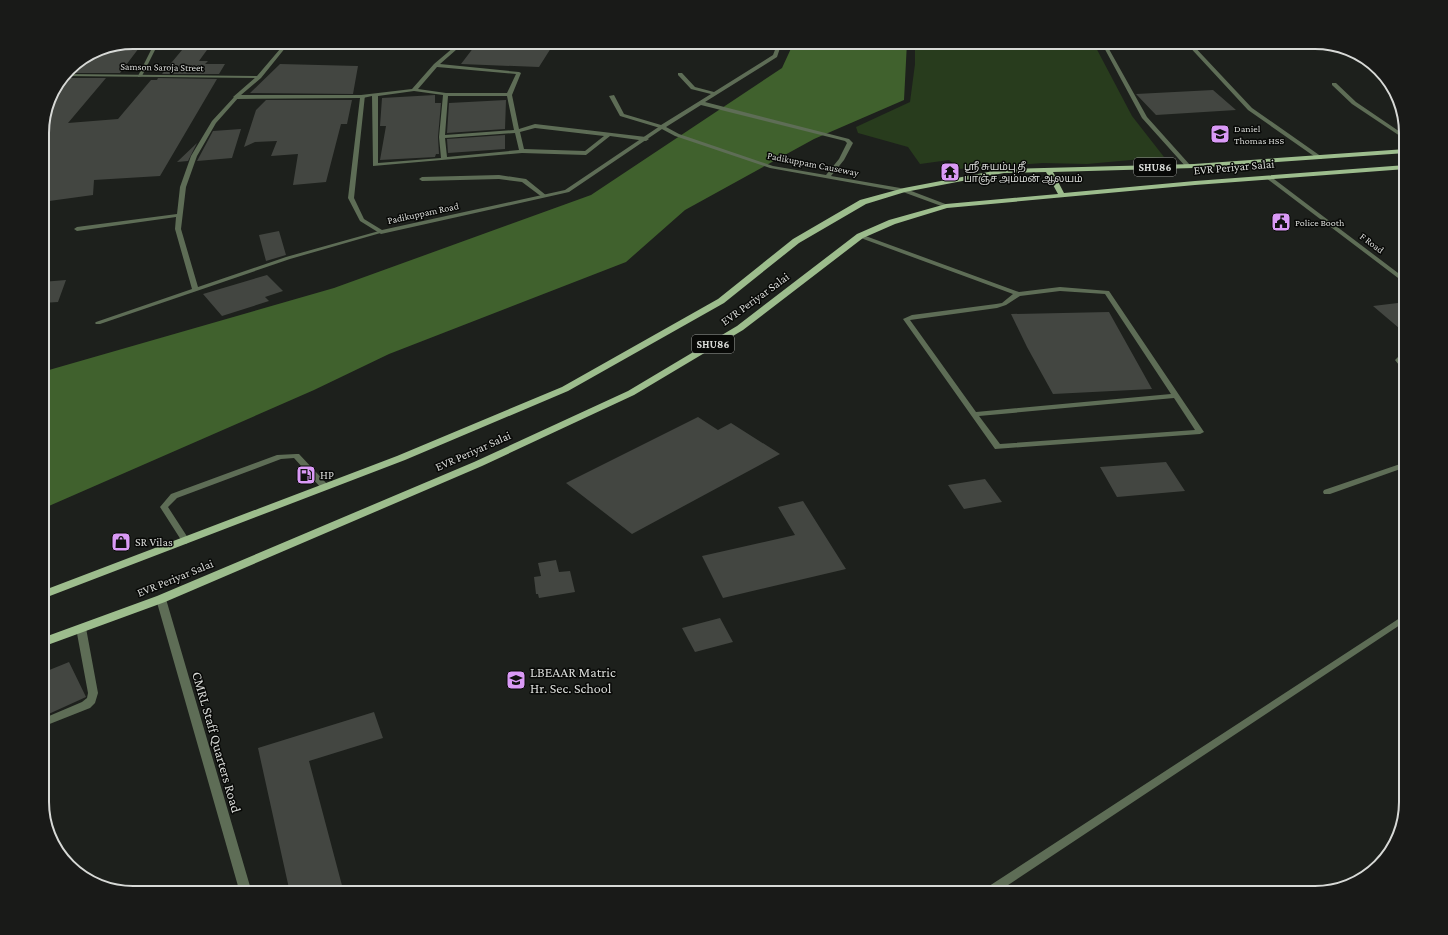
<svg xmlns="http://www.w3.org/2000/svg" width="1448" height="935" font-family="'Crimson Pro','Noto Sans Tamil',serif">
<rect width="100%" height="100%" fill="#1d201c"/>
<path fill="#283c1d" d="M 915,42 L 1093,42 L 1132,116 L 1164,157 L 1087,164 L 1043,163 L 959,169 L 949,160 L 920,164 L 908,147 L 858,133 L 856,127 L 910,102 L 915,64 Z"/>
<path fill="#40612d" d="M 794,42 L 907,42 L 904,100 L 814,139 L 685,210 L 626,262 L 389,354 L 314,390 L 42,509 L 42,372 L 334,288 L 591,195 L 782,68 Z"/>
<path fill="#434641" d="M 495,42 L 503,42 L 501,45 L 504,46 L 551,48 L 539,67 L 461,64 L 474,47 L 491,48 Z
M 212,43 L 199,61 L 208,61 L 205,64 L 225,64 L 219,74 L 162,74 L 187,44 Z
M 142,44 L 120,73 L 74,73 L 98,49 L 119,45 Z
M 280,64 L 358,66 L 353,94 L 250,93 Z
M 69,78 L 106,78 L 68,123 L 118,119 L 151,80 L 157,80 L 158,78 L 217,79 L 160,176 L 94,180 L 93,195 L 42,202 L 42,127 L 49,98 L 52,94 L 55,94 Z
M 1213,90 L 1236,110 L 1156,115 L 1136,94 Z
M 435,95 L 435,103 L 441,103 L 438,137 L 439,154 L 436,154 L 435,157 L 380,160 L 386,126 L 380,126 L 382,98 Z
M 266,100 L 352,100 L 347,124 L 341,124 L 326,182 L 293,185 L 298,154 L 271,156 L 277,141 L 255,142 L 244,147 L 256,110 Z
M 506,100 L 505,129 L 447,133 L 449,103 Z
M 241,129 L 232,158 L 197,161 L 213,131 Z
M 505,135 L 505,149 L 448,153 L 447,139 Z
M 197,143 L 188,161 L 177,162 Z
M 279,231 L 286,255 L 266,261 L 259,235 Z
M 267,275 L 283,291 L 265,297 L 269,301 L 222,316 L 203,294 Z
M 66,280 L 58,302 L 42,303 L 42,282 Z
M 1406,302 L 1406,334 L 1373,306 Z
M 1109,312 L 1152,389 L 1053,394 L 1027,347 L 1011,314 Z
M 698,417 L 718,430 L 731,423 L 780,454 L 632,534 L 566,483 Z
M 1166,462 L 1185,491 L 1117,497 L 1100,467 Z
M 985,479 L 1002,502 L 964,509 L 948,485 Z
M 803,501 L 846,569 L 723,598 L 702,556 L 795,535 L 778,507 Z
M 556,560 L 559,572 L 570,571 L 575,592 L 539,598 L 538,594 L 536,594 L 534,577 L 541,576 L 538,563 Z
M 720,618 L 733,642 L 695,652 L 682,628 Z
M 69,662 L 86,697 L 42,717 L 42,673 Z
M 374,712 L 383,738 L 309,761 L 344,893 L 290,893 L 258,748 Z"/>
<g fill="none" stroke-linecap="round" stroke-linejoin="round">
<path fill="#5e6d56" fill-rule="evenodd" d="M 328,42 L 366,42 L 364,43 L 285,46 L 283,45 L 285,44 Z
M 1101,42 L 1105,42 L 1147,117 L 1190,165 L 1190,167 L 1186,167 L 1142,118 Z
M 153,49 L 155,50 L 142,76 L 138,77 L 138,76 L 151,50 Z
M 1332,83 L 1336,83 L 1356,102 L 1406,136 L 1406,140 L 1352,104 L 1332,85 Z
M 499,175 L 526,179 L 547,196 L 542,197 L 522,182 L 499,179 L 422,181 L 419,179 L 422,177 Z
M 1266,176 L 1270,176 L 1406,279 L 1406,284 L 1266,178 Z
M 1406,350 L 1406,356 L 1403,360 L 1406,364 L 1406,370 L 1403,370 L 1395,360 L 1404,351 Z
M 296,454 L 299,454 L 328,485 L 329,487 L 328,489 L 322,489 L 294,458 L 281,459 L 177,498 L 168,507 L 190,541 L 186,544 L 183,543 L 160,507 L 171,494 L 277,455 Z
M 1406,462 L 1406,467 L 1330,494 L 1324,494 L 1323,492 L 1324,490 Z
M 161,596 L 164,597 L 166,599 L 252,893 L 240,893 L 156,599 L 158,597 Z
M 1406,614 L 1406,621 L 996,893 L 981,893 L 983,890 Z
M 81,625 L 84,626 L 86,628 L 98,693 L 95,703 L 90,708 L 42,727 L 42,719 L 82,702 L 87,698 L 88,693 L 76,628 L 78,626 Z"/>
<path fill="#5e6d56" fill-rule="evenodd" d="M 460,42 L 465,42 L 440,64 L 519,72 L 521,73 L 512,95 L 519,129 L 535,124 L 646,137 L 649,139 L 646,141 L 610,136 L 586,155 L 522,153 L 373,166 L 372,96 L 363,98 L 360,96 L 361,95 L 412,89 L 434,64 ZM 437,67 L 516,74 L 507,93 L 446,93 L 418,89 ZM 414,91 L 443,95 L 439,137 L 441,158 L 378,163 L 378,96 ZM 448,96 L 507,96 L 514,130 L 445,135 ZM 535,128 L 604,136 L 585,151 L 524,149 L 520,132 ZM 515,133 L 519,150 L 447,157 L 445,138 Z
M 549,42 L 553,42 L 552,44 L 597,46 L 599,47 L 597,48 L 504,45 L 502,44 L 504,43 L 548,44 Z
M 778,42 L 782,42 L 777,57 L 705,102 L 849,139 L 853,143 L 844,160 L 831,176 L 906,189 L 948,205 L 948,207 L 944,207 L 903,192 L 770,168 L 675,136 L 660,128 L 620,116 L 609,96 L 614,95 L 624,114 L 661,125 L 711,94 L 691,89 L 678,75 L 678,73 L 682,73 L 695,87 L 714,92 L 773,55 ZM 701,105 L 845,141 L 847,143 L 839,159 L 826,175 L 773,166 L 679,134 L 666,127 Z
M 1185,42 L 1190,42 L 1252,108 L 1322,157 L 1322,159 L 1318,159 L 1248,110 Z
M 65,74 L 259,76 L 261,77 L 259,78 L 63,76 Z
M 236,95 L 239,97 L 216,123 L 197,156 L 186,187 L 181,229 L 198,287 L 286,257 L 379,231 L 381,230 L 384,232 L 290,259 L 100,324 L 96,324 L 95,323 L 96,322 L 192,289 L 175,229 L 176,217 L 77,231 L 74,229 L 77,227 L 177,214 L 180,187 L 191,156 L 212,121 Z
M 860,234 L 1019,292 L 1060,287 L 1109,291 L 1204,432 L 1200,434 L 995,449 L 903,319 L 912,315 L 996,304 L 1002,303 L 1013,294 L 858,237 L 857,236 ZM 1060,291 L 1105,294 L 1171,394 L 976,412 L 910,320 L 997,308 L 1006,305 L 1020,296 ZM 1174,398 L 1195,430 L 1000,444 L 979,416 Z"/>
<path fill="#5e6d56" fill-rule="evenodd" d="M 286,42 L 290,42 L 261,78 L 241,95 L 365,95 L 354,198 L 364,219 L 382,230 L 565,190 L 660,126 L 665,127 L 569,192 L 381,234 L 360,221 L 348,198 L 360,98 L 236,99 L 233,97 L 257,76 Z"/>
<path fill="#9dbd8d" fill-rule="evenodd" d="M 1406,149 L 1406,153 L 1194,168 L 1053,172 L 1064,193 L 1195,181 L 1406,165 L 1406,169 L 1195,185 L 947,208 L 895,224 L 863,238 L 743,330 L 634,395 L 482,466 L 165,602 L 42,647 L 42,638 L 157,596 L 474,462 L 628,391 L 737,326 L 857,234 L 889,220 L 946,204 L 1058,194 L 1046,172 L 1004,173 L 905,192 L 866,204 L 799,243 L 724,303 L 568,391 L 405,460 L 42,599 L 42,591 L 397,456 L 562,387 L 718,299 L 793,239 L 860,200 L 904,188 L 1004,169 L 1194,164 Z"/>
</g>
<defs>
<symbol id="school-square" viewBox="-11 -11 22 22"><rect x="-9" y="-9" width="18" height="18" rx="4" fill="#da9af6" stroke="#080907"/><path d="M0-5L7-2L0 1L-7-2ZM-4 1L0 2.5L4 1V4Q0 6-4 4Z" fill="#111"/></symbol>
<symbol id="temple-square" viewBox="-11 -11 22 22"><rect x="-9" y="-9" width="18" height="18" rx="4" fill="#da9af6" stroke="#080907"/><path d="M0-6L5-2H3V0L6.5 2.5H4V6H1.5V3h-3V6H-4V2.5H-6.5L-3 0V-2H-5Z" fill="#111"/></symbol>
<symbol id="civic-square" viewBox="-11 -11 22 22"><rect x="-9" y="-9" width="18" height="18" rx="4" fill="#da9af6" stroke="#080907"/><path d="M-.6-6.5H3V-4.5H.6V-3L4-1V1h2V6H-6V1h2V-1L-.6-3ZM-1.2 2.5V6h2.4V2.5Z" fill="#111"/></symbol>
<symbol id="fuel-square" viewBox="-11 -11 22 22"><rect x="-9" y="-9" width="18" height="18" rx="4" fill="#da9af6" stroke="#080907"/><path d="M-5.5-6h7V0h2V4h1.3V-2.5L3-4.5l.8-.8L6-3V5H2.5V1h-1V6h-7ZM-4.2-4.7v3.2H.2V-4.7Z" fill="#111"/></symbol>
<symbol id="shop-square" viewBox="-11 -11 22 22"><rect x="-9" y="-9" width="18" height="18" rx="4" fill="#da9af6" stroke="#080907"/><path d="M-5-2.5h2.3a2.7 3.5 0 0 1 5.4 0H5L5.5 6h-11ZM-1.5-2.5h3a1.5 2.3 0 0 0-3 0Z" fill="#111"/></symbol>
</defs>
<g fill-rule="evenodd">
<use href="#school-square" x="1209" y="123" width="22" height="22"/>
<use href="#temple-square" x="939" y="161" width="22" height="22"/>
<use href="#civic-square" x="1270" y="211" width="22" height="22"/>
<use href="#fuel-square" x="295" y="464" width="22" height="22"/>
<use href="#shop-square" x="110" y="531" width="22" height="22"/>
<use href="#school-square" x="505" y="669" width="22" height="22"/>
</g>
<g text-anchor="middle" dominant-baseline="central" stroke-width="3" stroke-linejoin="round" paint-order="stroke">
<g font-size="10" fill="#d7d9d6" stroke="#080907">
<text transform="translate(162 67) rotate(1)">Samson Saroja Street</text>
<text transform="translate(813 164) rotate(11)">Padikuppam Causeway</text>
<text transform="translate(423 213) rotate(-12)">Padikuppam Road</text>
<text transform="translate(1372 243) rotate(37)">F Road</text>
</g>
<g font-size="10" fill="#d7d9d6" stroke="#080907" text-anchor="start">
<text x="1234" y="128">Daniel<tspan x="1234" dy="12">Thomas HSS</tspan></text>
<text x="964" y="166">ஶ்ரீ சுயம்பு தீ<tspan x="964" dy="12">பாஞ்ச அம்மன் ஆலயம்</tspan></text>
<text x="1295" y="222">Police Booth</text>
</g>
<g fill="#080907" stroke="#999b98" stroke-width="1">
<rect x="1134" y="158" width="42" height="18" rx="3"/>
<rect x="692" y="335" width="42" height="18" rx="3"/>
</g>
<g font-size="11" font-weight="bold" fill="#d7d9d6">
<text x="1155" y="167">SHU86</text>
<text x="713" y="344">SHU86</text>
</g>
<g font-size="12" fill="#d7d9d6" stroke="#080907">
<text transform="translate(1234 167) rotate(-5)">EVR Periyar Salai</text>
<text transform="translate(755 299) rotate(-36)">EVR Periyar Salai</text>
<text transform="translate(473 451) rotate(-24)">EVR Periyar Salai</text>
<text transform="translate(175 578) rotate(-22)">EVR Periyar Salai</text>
</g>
<g font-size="12" fill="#d7d9d6" stroke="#080907" text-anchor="start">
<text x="320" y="475">HP</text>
<text x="135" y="542">SR Vilas</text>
</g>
<g font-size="14" fill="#d7d9d6" stroke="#080907" text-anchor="start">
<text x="530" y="672">LBEAAR Matric<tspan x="530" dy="16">Hr. Sec. School</tspan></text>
</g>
<g font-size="14" fill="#d7d9d6" stroke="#080907">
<text transform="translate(217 742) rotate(74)">CMRL Staff Quarters Road</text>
</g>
</g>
<path d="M0 0H1448V935H0ZM133 49H1315A84 84 0 0 1 1399 133V802A84 84 0 0 1 1315 886H133A84 84 0 0 1 49 802V133A84 84 0 0 1 133 49Z" fill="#191a18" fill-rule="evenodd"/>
<path fill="none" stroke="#d7d9d6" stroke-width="2" d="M133 49H1315A84 84 0 0 1 1399 133V802A84 84 0 0 1 1315 886H133A84 84 0 0 1 49 802V133A84 84 0 0 1 133 49Z"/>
</svg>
